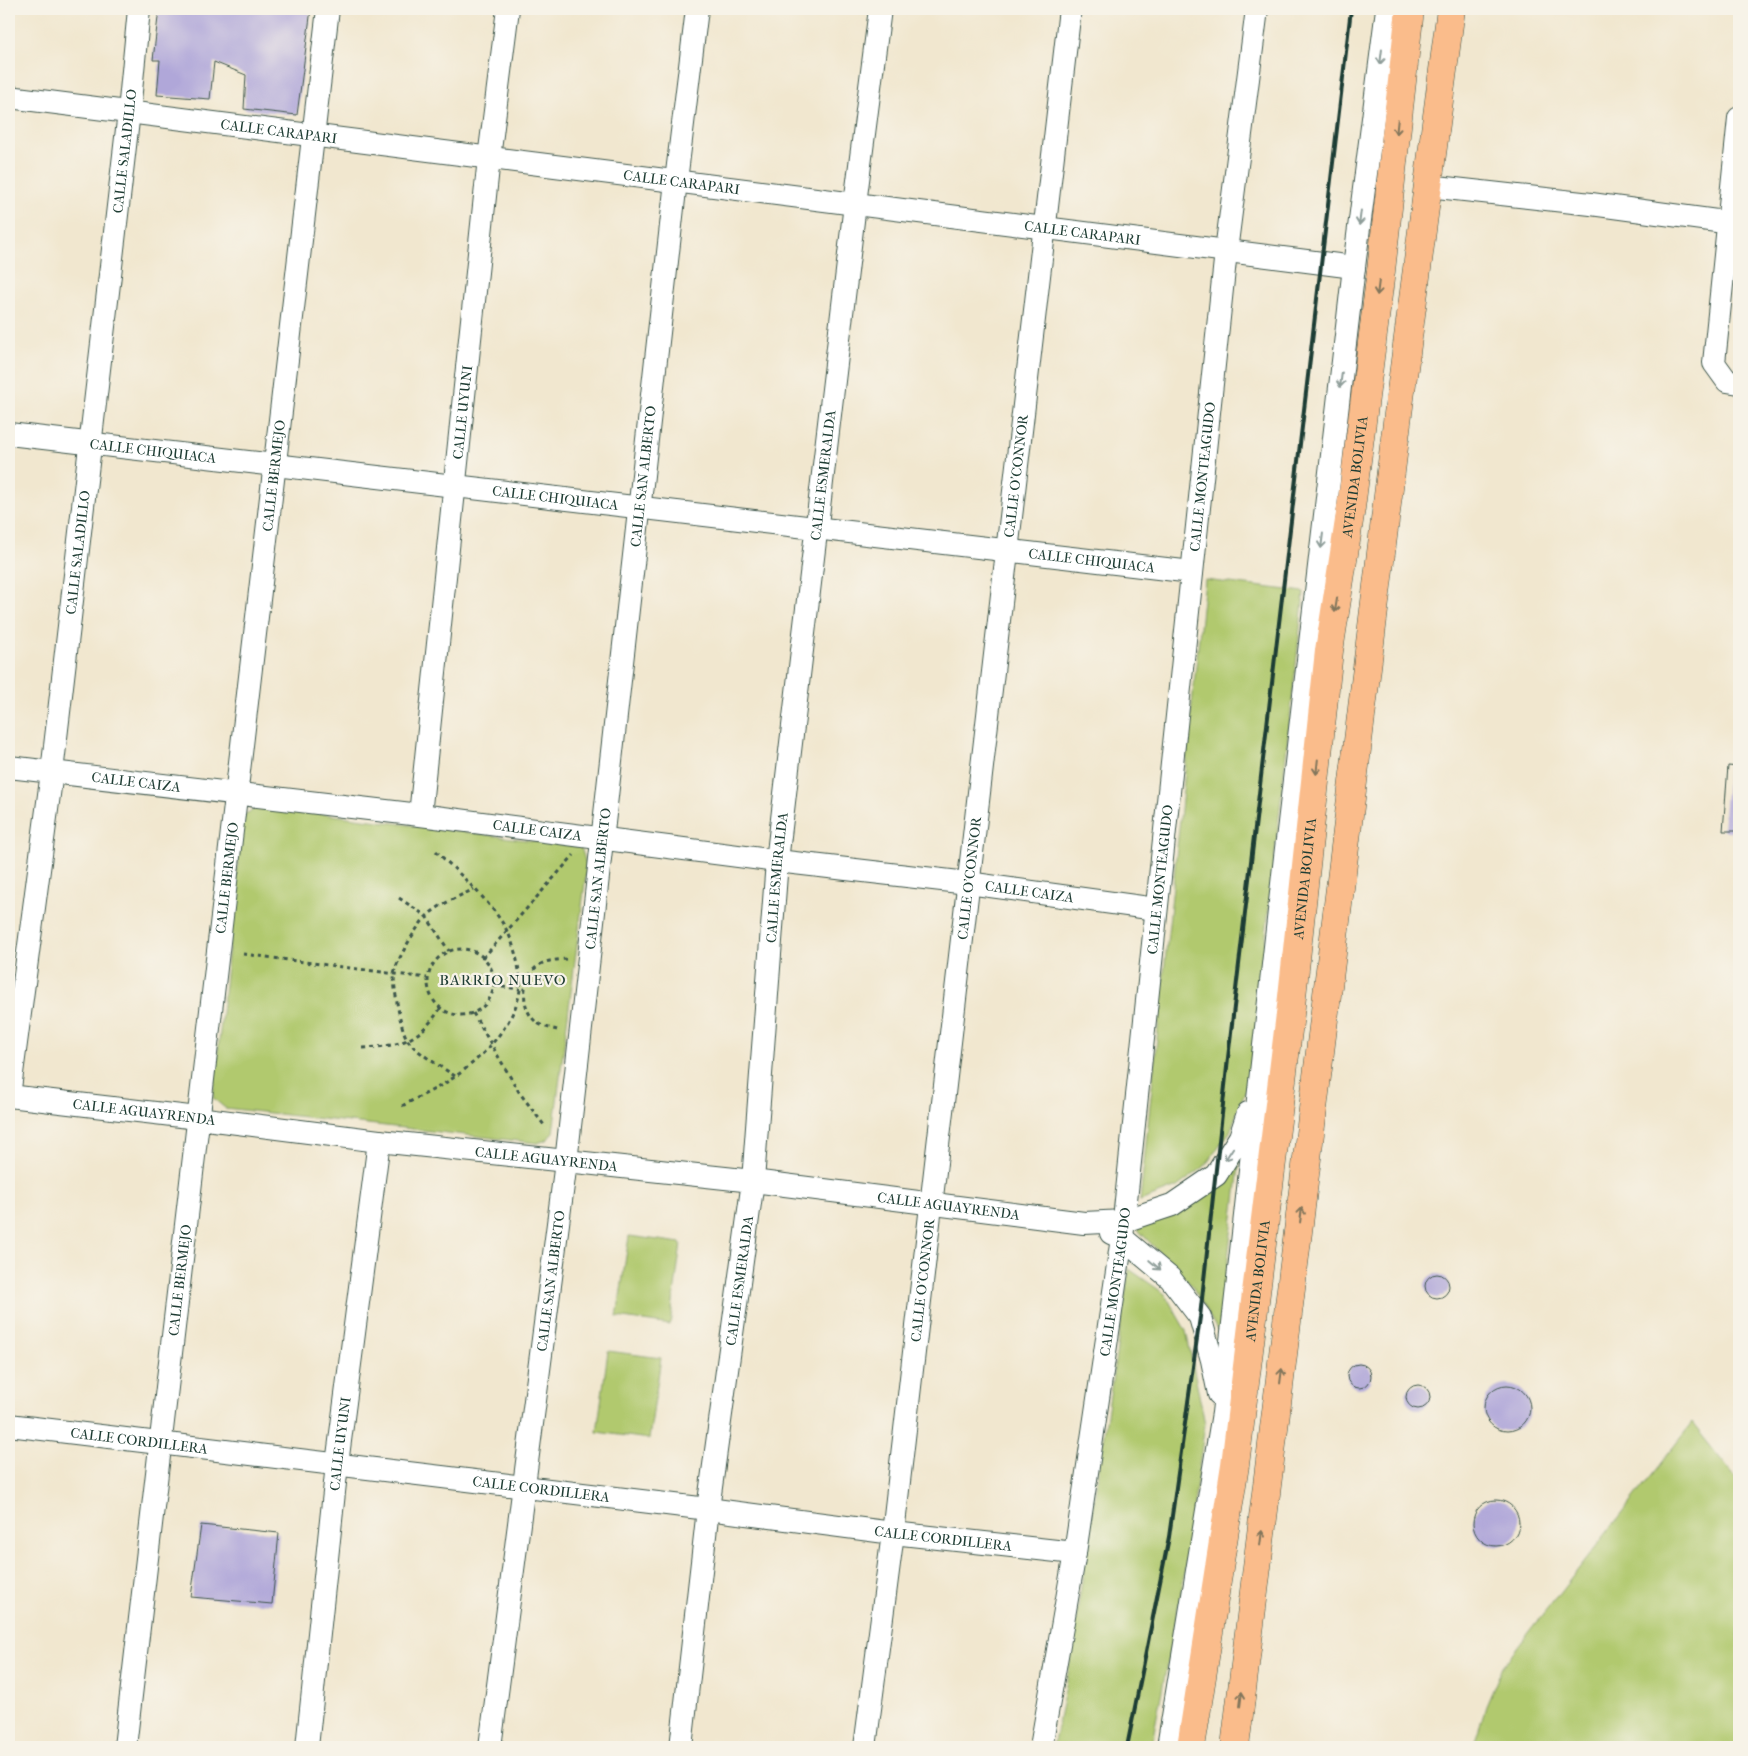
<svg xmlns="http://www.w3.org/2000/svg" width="1748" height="1756" font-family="'IM FELL French Canon',serif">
<rect width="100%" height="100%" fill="#f7f3e8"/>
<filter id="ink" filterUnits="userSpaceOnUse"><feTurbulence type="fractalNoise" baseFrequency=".02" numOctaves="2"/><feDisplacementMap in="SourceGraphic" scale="10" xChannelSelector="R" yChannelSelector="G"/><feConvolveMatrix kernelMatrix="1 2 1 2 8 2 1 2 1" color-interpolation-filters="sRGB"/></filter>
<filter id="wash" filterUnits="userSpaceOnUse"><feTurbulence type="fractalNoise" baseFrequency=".0096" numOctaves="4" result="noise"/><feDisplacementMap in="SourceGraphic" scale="20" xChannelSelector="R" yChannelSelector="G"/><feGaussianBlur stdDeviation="1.12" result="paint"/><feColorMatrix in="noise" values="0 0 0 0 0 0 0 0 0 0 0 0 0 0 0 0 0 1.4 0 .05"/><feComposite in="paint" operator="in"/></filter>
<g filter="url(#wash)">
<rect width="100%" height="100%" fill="#f1e7cf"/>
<path fill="#b1c96e" stroke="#688351" d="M 1205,580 L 1304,592 L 1250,1078 L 1230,1132 L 1204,1167 L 1177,1187 L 1140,1201 Z
M 262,806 L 581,847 L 587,867 L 553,1132 L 547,1140 L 537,1143 L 225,1108 L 213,1098 L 243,815 Z
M 1240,1159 L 1219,1333 L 1192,1286 L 1135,1227 L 1180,1213 L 1204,1194 Z
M 629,1236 L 681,1243 L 670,1325 L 617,1317 Z
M 1129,1269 L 1165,1294 L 1186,1331 L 1205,1424 L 1183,1582 L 1151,1747 L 1053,1747 L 1067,1680 Z
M 608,1351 L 661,1358 L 649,1439 L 597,1432 Z
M 1692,1423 L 1739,1482 L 1739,1747 L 1473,1747 L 1486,1706 L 1503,1666 Z"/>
<g id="blocks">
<path fill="#b0a7d9" d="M 159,9 L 311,9 L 297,115 L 244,109 L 246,75 L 214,62 L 210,99 L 157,95 L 160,60 L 153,60 Z
M 1728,766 L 1739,767 L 1739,831 L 1723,831 Z
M1425 1286a12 12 0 1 1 24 0a12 12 0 1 1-24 0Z
M1347 1376a12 12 0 1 1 24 0a12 12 0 1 1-24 0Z
M1406 1397a12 12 0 1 1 24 0a12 12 0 1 1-24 0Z
M1484 1408a23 23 0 1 1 46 0a23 23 0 1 1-46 0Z
M1473 1523a23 23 0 1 1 46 0a23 23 0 1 1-46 0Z
M 201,1525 L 279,1533 L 272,1604 L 191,1597 Z"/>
</g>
</g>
<g filter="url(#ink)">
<use href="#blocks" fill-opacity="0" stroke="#3e564b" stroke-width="1"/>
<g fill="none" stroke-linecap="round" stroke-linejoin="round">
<defs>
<g id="minor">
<path id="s1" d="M 9,97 L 1354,267"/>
<path d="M 1739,118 L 1714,363 L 1727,381 L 1739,383"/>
<path d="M 1428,186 L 1591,204 L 1739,224"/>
<path id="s2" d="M 9,434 L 1192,572"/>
<path id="s3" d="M 9,767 L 420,815 L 777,861 L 968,883 L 1156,909"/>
<path id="s4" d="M 420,815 L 489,158 L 508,9"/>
<path id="s5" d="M 9,1096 L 198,1118 L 379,1141 L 753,1181 L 1084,1223 L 1124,1221 L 1172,1205 L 1216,1175 L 1240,1137 L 1248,1113"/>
<path id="s6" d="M 9,1096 L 52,772 L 129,112 L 139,9"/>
<path d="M 1111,1233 L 1122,1238 L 1170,1278 L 1200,1317 L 1212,1360 L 1219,1394"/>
<path id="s7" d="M 9,1425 L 708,1509 L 893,1533 L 1075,1553"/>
<path id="s8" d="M 125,1747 L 328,9"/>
<path id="s9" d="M 307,1747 L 337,1464 L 379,1141"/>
<path id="s10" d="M 490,1747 L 566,1162 L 676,181 L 697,9"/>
<path id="s11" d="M 681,1747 L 708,1509 L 753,1181 L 777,861 L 855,204 L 880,9"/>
<path id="s12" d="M 865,1747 L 893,1533 L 1070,9"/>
<path id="s13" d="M 1041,1747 L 1075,1553 L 1122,1238 L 1226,251 L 1257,9"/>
<path d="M 1168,1747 L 1223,1413 L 1285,857 L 1354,267 L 1387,9"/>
</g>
<g id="highway">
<path id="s14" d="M 1191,1747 L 1235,1465 L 1291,1006 L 1329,651 L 1351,508 L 1381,271 L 1410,9"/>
<path d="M 1235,1747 L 1398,414 L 1451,9"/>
</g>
</defs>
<use href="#minor" stroke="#3e564b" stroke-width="24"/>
<use href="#highway" stroke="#3e564b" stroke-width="29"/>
<path stroke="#3e564b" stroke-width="3" stroke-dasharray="4 4" stroke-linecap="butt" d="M 399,898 L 426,916 L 449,951
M428 982a33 33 0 1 1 66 0a33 33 0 1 1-66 0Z
M 243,954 L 427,978
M 483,958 L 574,855
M 494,986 L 520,989
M 473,1013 L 519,1092 L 544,1125
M 557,1030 C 550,1028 541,1027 535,1021 C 520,1007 521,977 539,965 C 547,960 557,960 566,959
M 363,1048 C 400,1046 419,1041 440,1009
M 455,1076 C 443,1068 414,1051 407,1039 C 400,1027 394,989 394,975 C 394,964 418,924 427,916 C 440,904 458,897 474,889
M 402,1106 C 420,1096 439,1088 456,1076 C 483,1057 515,1024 520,990 C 522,976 514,943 507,931 C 493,903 459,874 436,851"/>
<use href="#minor" stroke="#fff" stroke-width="22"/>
<use href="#highway" stroke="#fabc8b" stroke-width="28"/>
<path stroke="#1f3d34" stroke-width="4" d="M 1127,1747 L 1169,1537 L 1200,1317 L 1228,1058 L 1351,9"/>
</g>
<defs><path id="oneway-shaft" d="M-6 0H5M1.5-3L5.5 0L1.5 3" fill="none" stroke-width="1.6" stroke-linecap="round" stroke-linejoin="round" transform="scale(1.25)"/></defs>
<g stroke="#8f9e9a">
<use href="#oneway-shaft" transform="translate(1381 57) rotate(97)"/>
<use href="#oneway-shaft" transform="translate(1360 218) rotate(97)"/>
<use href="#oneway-shaft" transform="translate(1341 380) rotate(97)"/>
<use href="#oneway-shaft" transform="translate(1322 541) rotate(97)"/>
<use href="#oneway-shaft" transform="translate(1229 1154) rotate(123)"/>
<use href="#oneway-shaft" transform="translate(1155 1265) rotate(40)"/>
</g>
<g stroke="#82765b">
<use href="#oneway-shaft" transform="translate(1397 127) rotate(96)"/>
<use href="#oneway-shaft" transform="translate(1378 288) rotate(97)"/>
<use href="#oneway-shaft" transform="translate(1336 605) rotate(99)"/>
<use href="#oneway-shaft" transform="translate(1317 767) rotate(96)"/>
<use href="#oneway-shaft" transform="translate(1301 1215) rotate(-83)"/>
<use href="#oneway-shaft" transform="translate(1281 1376) rotate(-83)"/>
<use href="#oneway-shaft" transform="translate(1261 1538) rotate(-83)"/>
<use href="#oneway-shaft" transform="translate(1241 1699) rotate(-83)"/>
</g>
</g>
<g text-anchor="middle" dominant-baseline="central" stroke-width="4.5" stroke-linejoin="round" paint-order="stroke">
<g font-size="14" fill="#1f3d34" stroke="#f7f3e8">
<text stroke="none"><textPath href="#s1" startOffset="272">CALLE CARAPARI</textPath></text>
<text stroke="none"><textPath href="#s6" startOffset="952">CALLE SALADILLO</textPath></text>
<text stroke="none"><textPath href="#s1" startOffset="678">CALLE CARAPARI</textPath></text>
<text stroke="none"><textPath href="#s1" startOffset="1082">CALLE CARAPARI</textPath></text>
<text stroke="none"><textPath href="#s4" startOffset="405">CALLE UYUNI</textPath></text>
<text stroke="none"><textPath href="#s2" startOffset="145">CALLE CHIQUIACA</textPath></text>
<text stroke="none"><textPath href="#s11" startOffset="1280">CALLE ESMERALDA</textPath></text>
<text stroke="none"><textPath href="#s8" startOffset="1280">CALLE BERMEJO</textPath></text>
<text stroke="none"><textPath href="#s10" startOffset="1280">CALLE SAN ALBERTO</textPath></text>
<text stroke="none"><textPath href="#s12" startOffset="1280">CALLE O'CONNOR</textPath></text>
<text stroke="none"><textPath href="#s13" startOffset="1281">CALLE MONTEAGUDO</textPath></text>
<text stroke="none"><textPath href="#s14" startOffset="1281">AVENIDA BOLIVIA</textPath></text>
<text stroke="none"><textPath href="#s2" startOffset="550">CALLE CHIQUIACA</textPath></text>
<text stroke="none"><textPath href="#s6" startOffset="548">CALLE SALADILLO</textPath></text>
<text stroke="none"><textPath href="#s2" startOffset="1090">CALLE CHIQUIACA</textPath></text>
<text stroke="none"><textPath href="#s3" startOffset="128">CALLE CAIZA</textPath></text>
<text stroke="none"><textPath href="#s3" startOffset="532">CALLE CAIZA</textPath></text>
<text stroke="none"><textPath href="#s8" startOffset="875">CALLE BERMEJO</textPath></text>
<text stroke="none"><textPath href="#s11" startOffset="875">CALLE ESMERALDA</textPath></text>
<text stroke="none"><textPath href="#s12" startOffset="875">CALLE O'CONNOR</textPath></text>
<text stroke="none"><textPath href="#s10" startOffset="875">CALLE SAN ALBERTO</textPath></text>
<text stroke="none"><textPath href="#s13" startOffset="876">CALLE MONTEAGUDO</textPath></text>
<text stroke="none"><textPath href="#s14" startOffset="876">AVENIDA BOLIVIA</textPath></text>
<text stroke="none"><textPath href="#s3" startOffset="1028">CALLE CAIZA</textPath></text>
<text stroke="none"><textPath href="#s5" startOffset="136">CALLE AGUAYRENDA</textPath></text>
<text stroke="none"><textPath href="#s5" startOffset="541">CALLE AGUAYRENDA</textPath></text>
<text stroke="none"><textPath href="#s5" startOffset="946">CALLE AGUAYRENDA</textPath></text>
<text stroke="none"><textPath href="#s8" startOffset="470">CALLE BERMEJO</textPath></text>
<text stroke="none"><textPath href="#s10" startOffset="470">CALLE SAN ALBERTO</textPath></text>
<text stroke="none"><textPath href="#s11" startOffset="470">CALLE ESMERALDA</textPath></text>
<text stroke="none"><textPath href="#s12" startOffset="470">CALLE O'CONNOR</textPath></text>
<text stroke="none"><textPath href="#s14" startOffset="471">AVENIDA BOLIVIA</textPath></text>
<text stroke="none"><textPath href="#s13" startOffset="471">CALLE MONTEAGUDO</textPath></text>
<text stroke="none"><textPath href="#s7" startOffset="131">CALLE CORDILLERA</textPath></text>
<text stroke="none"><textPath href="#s9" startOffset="305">CALLE UYUNI</textPath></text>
<text stroke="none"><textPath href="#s7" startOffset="536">CALLE CORDILLERA</textPath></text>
<text stroke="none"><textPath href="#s7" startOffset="941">CALLE CORDILLERA</textPath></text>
</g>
<g font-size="15" letter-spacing="1" fill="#1f3d34" stroke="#f7f3e8">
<text x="503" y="980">BARRIO NUEVO</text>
</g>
</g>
<rect width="1748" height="1756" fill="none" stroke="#f7f3e8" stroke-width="30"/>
</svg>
